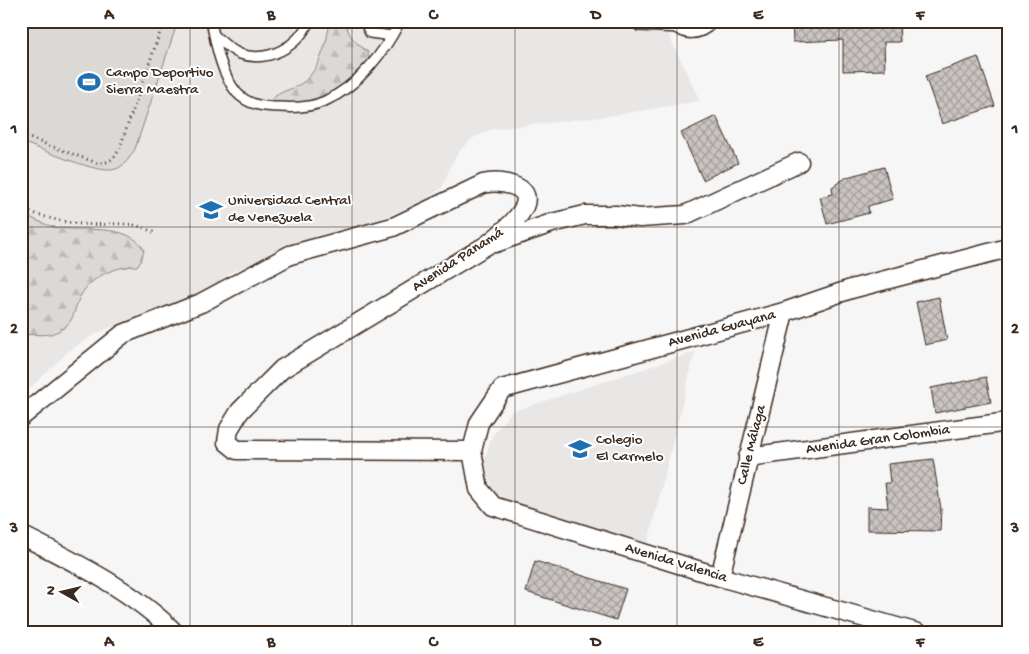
<svg xmlns="http://www.w3.org/2000/svg" width="1029" height="654" font-family="'Gochi Hand',sans-serif">
<defs>
<pattern id="forest-firs" width="22" height="20" patternUnits="userSpaceOnUse" patternTransform="scale(1.25)"><rect width="22" height="20" fill="#dbd9d6"/><path d="M5 1l3.5 6h-7zM16 11l3.5 6h-7z" fill="#bdbab7"/></pattern>
<pattern id="building-cross-hatch" width="8" height="8" patternUnits="userSpaceOnUse" patternTransform="scale(1.25)"><rect width="8" height="8" fill="#c9c3c1"/><path d="M0 0l8 8M0 8l8-8" fill="none" stroke="#a49f9c"/></pattern>
</defs>
<rect width="100%" height="100%" fill="#f7f6f6"/>
<filter id="ink" filterUnits="userSpaceOnUse"><feTurbulence type="fractalNoise" baseFrequency=".02" numOctaves="2"/><feDisplacementMap in="SourceGraphic" scale="10" xChannelSelector="R" yChannelSelector="G"/><feConvolveMatrix kernelMatrix="1 2 1 2 8 2 1 2 1" color-interpolation-filters="sRGB"/></filter>
<g filter="url(#ink)">
<path fill="#e9e7e6" d="M 21,21 L 662,21 L 700,101 L 609,116 L 493,129 L 473,138 L 460,150 L 451,165 L 442,188 L 425,200 L 376,221 L 319,235 L 277,252 L 232,272 L 187,304 L 135,322 L 111,327 L 92,336 L 69,351 L 21,397 Z
M 695,352 L 648,543 L 515,505 L 493,491 L 484,461 L 492,436 L 511,412 Z"/>
<path fill="url(#forest-firs)" stroke="#8b827a" d="M 330,21 L 346,21 C 347,36 357,44 368,52 L 369,67 L 323,102 L 269,107 C 273,90 290,92 302,83 C 320,70 327,42 330,21 Z
M 21,213 C 32,218 43,224 54,227 C 79,233 129,221 144,250 L 141,261 L 137,266 C 114,266 88,278 79,299 C 74,309 75,318 66,326 C 50,339 39,333 21,335 Z"/>
<path fill="#dbd9d6" stroke="#8b827a" d="M 21,21 L 178,21 L 135,149 C 129,159 122,170 110,170 C 90,171 42,149 21,142 Z"/>
<path fill="url(#building-cross-hatch)" stroke="#3b2a1e" d="M 792,21 L 899,21 L 900,42 L 884,42 L 885,70 L 843,71 L 843,40 L 793,42 Z
M 978,57 L 995,106 L 942,124 L 925,76 Z
M 716,116 L 738,163 L 703,180 L 681,133 Z
M 884,167 L 893,199 L 868,206 L 869,213 L 827,224 L 820,197 L 833,194 L 832,187 L 847,177 Z
M 939,297 L 947,340 L 925,345 L 916,302 Z
M 986,377 L 991,402 L 935,413 L 931,388 Z
M 933,459 L 941,509 L 940,531 L 867,530 L 867,507 L 888,508 L 885,483 L 890,483 L 888,464 Z
M 535,561 L 626,589 L 616,620 L 526,592 Z"/>
<g fill="none" stroke-linecap="round" stroke-linejoin="round">
<defs>
<path id="lane" d="M 211,21 C 216,45 221,74 237,93 C 248,105 264,107 280,107 C 294,108 312,107 325,101 C 357,87 385,52 400,21
M 364,21 L 370,33 L 392,36
M 639,26 L 681,28
M 214,35 C 222,42 230,50 240,54 C 268,63 298,47 309,21"/>
<path id="street" d="M 675,21 C 685,32 698,31 708,21
M 495,243 L 552,223 L 585,215 L 616,215 L 640,218 L 685,215 L 799,162
M 21,417 L 123,334 L 201,303 L 290,255 L 393,227 L 483,184 C 494,181 503,182 514,186 C 548,199 499,235 487,245 L 282,369 L 240,411 L 229,429 L 227,442 L 237,450 L 472,451
M 748,457 L 1008,422
M 21,535 C 75,562 132,590 175,633
M 720,577 L 784,312
M 918,633 L 720,577 L 493,506 L 479,489 L 472,451 L 479,423 L 502,389 L 784,312 L 851,289 L 1008,248"/>
</defs>
<use href="#lane" stroke="#3b2a1e" stroke-width="12"/>
<use href="#street" stroke="#3b2a1e" stroke-width="21"/>
<path stroke="#3b2a1e" stroke-width="3" stroke-dasharray="1 4" stroke-linecap="butt" d="M 21,135 L 97,163 C 109,163 113,160 119,150 L 164,21
M 21,209 C 40,216 61,222 81,224 C 110,227 128,217 156,234"/>
<use href="#lane" stroke="#fff" stroke-width="9"/>
<use href="#street" stroke="#fff" stroke-width="18"/>
</g>
</g>
<path fill="none" stroke="#3b2a1e" stroke-width="1" stroke-opacity="0.55" d="M 190,21 L 190,633M 352,21 L 352,633M 515,21 L 515,633M 677,21 L 677,633M 839,21 L 839,633M 21,227 L 1008,227M 21,427 L 1008,427"/>
<defs>
<symbol id="stadium-bare" viewBox="-9 -9 18 18"><path d="M0-5a6.5 5 0 1 0 0 10a6.5 5 0 1 0 0-10ZM-3.5-1.8h7v3.6h-7Z" fill="#1f6fb2" stroke="#fff" stroke-width="2.5" paint-order="stroke"/></symbol>
<symbol id="university-bare" viewBox="-9 -9 18 18"><path d="M0-5L7-2L0 1L-7-2ZM-4 1L0 2.5L4 1V4Q0 6-4 4Z" fill="#1f6fb2" stroke="#fff" stroke-width="2.5" paint-order="stroke"/></symbol>
<symbol id="school-bare" viewBox="-9 -9 18 18"><path d="M0-5L7-2L0 1L-7-2ZM-4 1L0 2.5L4 1V4Q0 6-4 4Z" fill="#1f6fb2" stroke="#fff" stroke-width="2.5" paint-order="stroke"/></symbol>
</defs>
<g fill-rule="evenodd">
<use href="#stadium-bare" x="73" y="66" width="32" height="32"/>
<use href="#university-bare" x="195" y="194" width="32" height="32"/>
<use href="#school-bare" x="564" y="433" width="32" height="32"/>
</g>
<g text-anchor="middle" dominant-baseline="central" stroke-width="4" stroke-linejoin="round" paint-order="stroke">
<g font-size="15" fill="#3b2a1e" stroke="#fff" text-anchor="start">
<text x="106" y="73">Campo Deportivo<tspan x="106" dy="17">Sierra Maestra</tspan></text>
<text x="228" y="201">Universidad Central<tspan x="228" dy="17">de Venezuela</tspan></text>
<text x="596" y="440">Colegio<tspan x="596" dy="17">El Carmelo</tspan></text>
</g>
<g font-size="15" fill="#3b2a1e" stroke="#fff">
<text transform="translate(458 260) rotate(-33)">Avenida Panamá</text>
<text transform="translate(722 329) rotate(-15)">Avenida Guayana</text>
<text transform="translate(878 440) rotate(-8)">Avenida Gran Colombia</text>
<text transform="translate(752 445) rotate(-76)">Calle Málaga</text>
<text transform="translate(676 563) rotate(17)">Avenida Valencia</text>
</g>
</g>
<rect width="1029" height="654" fill="none" stroke="#fff" stroke-width="55"/>
<g transform="translate(62 592) rotate(278)" stroke="#ffffff" stroke-width="4" paint-order="stroke">
<path d="M0-4L9 19L0 12L-9 19Z" fill="#3b2a1e"/>
<text y="-8" font-size="14" font-weight="bold" text-anchor="middle" fill="#3b2a1e">N</text>
</g>
<rect x="28" y="28" width="974" height="598" fill="none" stroke="#3b2a1e" stroke-width="2"/>
<g font-size="16" text-anchor="middle" font-weight="bold" fill="#3b2a1e">
<text x="109" y="19">A</text>
<text x="271" y="19">B</text>
<text x="433" y="19">C</text>
<text x="596" y="19">D</text>
<text x="758" y="19">E</text>
<text x="920" y="19">F</text>
<text x="14" y="133">1</text>
<text x="1015" y="133">1</text>
<text x="14" y="333">2</text>
<text x="1015" y="333">2</text>
<text x="14" y="532">3</text>
<text x="1015" y="532">3</text>
<text x="109" y="646">A</text>
<text x="271" y="646">B</text>
<text x="433" y="646">C</text>
<text x="596" y="646">D</text>
<text x="758" y="646">E</text>
<text x="920" y="646">F</text>
</g>
</svg>
